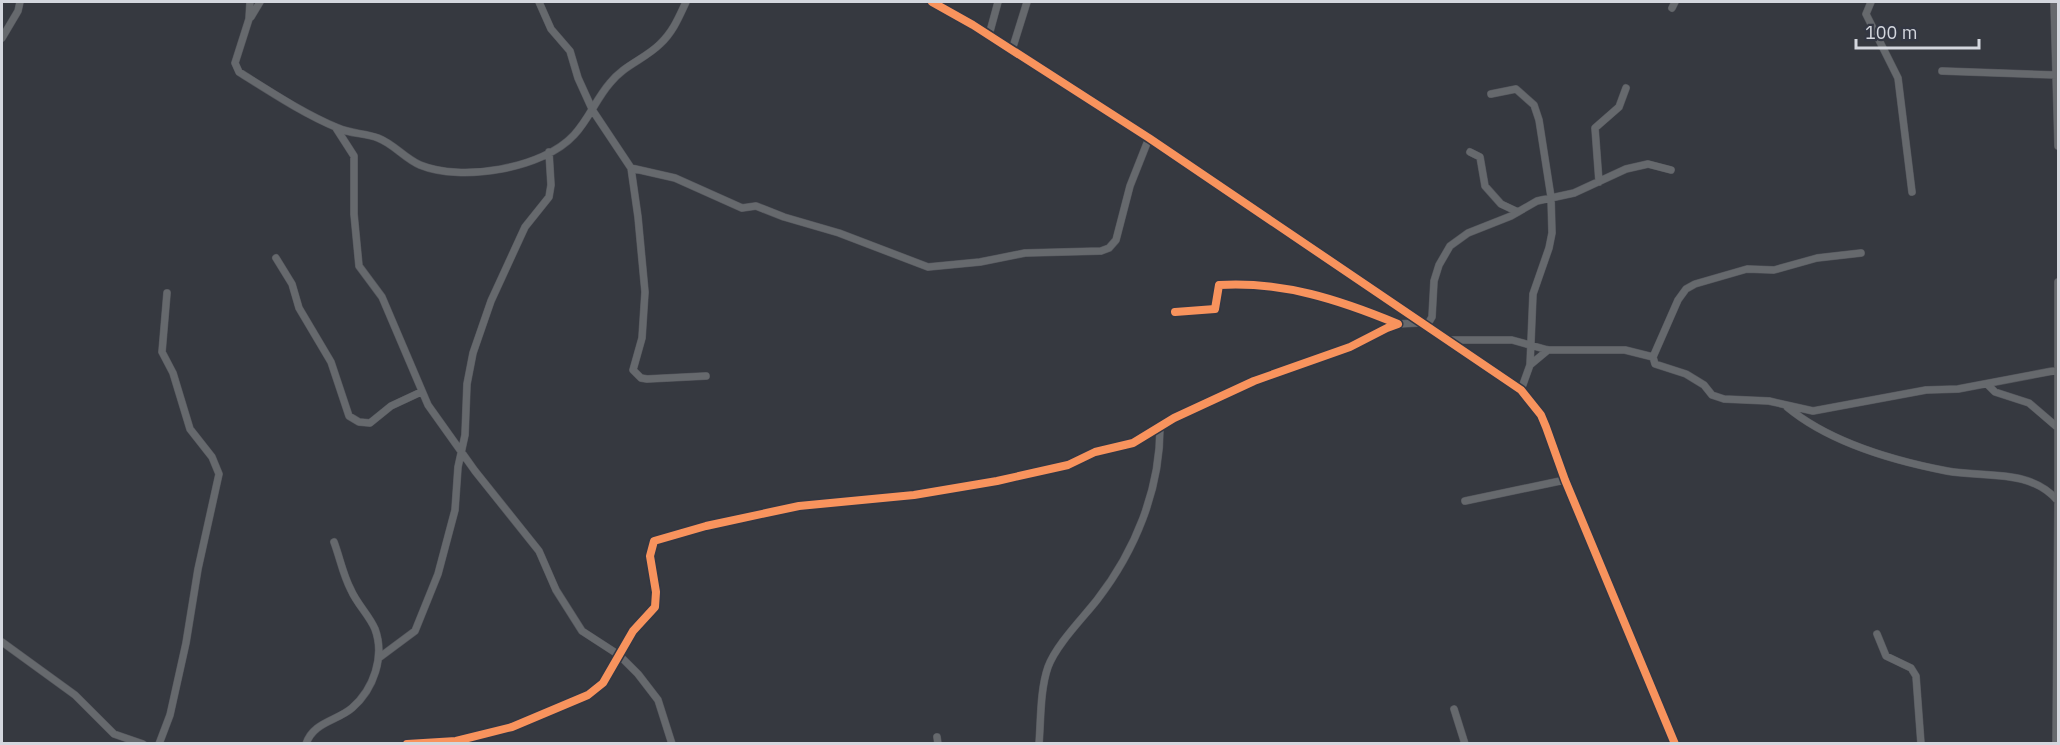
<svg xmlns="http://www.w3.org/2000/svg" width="2060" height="745" font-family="'IBM Plex Sans',sans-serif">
<rect width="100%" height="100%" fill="#363940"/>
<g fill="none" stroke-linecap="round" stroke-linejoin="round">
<defs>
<path id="street" d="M 250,2 L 249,19 L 235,63 L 239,72 C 271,92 304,114 338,128 C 351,134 365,133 378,138 C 394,144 404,158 420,165 C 461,182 543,169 574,135 C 589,119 596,99 610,83 C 624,65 645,59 660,44 C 673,32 679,17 686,2
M 539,2 L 551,29 L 570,51 L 578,78 L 593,111 L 631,168 L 638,217 L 645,292 L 642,338 L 633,370 L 641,378 L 647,379 L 706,376
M 932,2 L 973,25 L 1149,138 L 1521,390 L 1541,415 L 1546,427 L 1565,480 L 1675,744
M 1871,2 L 1866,14 L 1898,78 L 1912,192
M 2054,2 L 2058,146
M 1672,8 L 1675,2
M 251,17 L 260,2
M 989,35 L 998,2
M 2,38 L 18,11 L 20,2
M 1012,50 L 1027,2
M 1942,71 L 2057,75
M 1491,94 L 1516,89 L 1534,105 L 1539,120 L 1551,197 L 1552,233 L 1549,248 L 1533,294 L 1530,365 L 1521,390
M 336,128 L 354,156 L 354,214 L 359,266 L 382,297 L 428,405 L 475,471 L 539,551 L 556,590 L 582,631 L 619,655 L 638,674 L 658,700 L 672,744
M 1470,152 L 1480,157 L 1485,186 L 1501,204 L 1518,212
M 631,168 L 675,178 L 742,208 L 756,206 L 784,217 L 839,233 L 928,267 L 980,262 L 1025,253 L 1101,251 L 1109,248 L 1116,240 L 1130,186 L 1149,138
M 1599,182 L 1595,128 L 1619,107 L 1626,88
M 276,258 L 292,284 L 299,308 L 331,362 L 349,416 L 359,422 L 370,423 L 391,406 L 421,392
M 2058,282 L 2058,499
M 1398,324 L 1418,323
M 1426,327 L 1432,317 L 1434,281 L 1439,265 L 1450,246 L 1468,233 L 1511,216 L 1537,201 L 1574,193 L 1626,169 L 1648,164 L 1671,170
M 1449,340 L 1512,340 L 1548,350 L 1625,350 L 1653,357 L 1655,364 L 1686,374 L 1704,385 L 1712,395 L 1724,399 L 1769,401 L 1813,411 L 1926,390 L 1958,389 L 2058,370
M 1653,357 L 1678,300 L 1686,289 L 1695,284 L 1747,269 L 1774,270 L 1817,258 L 1861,253
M 1530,365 L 1548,350
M 1987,384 L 1995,392 L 2029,403 L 2057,427
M 1787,407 C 1829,442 1895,461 1947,471 C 1985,478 2030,468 2058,501
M 1465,501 L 1565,480
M 1877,634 L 1886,656 L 1911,668 L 1916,676 L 1921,744
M 2,642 L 75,695 L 114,734 L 143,744
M 380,657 L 415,631 L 438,574 L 455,510 L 458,467 L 465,435 L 467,384 L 473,353 L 491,301 L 525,227 L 549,197 L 551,185 L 549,152
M 1454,709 L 1465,744
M 937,737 L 938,744
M 159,744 L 170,715 L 186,643 L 198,569 L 219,474 L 212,457 L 190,429 L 173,373 L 162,352 L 167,293
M 306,744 C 313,722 337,721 352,708 C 374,689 385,656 375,629 C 369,615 357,604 351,590 C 343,575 340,558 334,542
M 407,744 L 456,741 L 512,727 L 588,695 L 603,683 L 633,631 L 655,607 L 656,592 L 650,556 L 654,541 L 706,526 L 799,506 L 914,495 L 997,481 L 1068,465 L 1095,452 L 1133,443 L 1174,418 L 1254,381 L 1350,347 L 1387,328 L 1398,324 C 1340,300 1283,281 1219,285 L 1215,309 L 1175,312
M 1039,744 C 1041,719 1040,690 1048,667 C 1056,645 1082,619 1097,600 C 1135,551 1160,490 1160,428
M 2056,744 L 2058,504"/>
</defs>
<use href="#street" stroke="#53555b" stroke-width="8"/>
<use href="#street" stroke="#66696d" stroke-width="7"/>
<defs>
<path id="cycleway" d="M 932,2 L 973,25 L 1149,138 L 1521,390 L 1541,415 L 1546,427 L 1565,480 L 1675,744
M 407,744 L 456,741 L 512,727 L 588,695 L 603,683 L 633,631 L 655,607 L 656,592 L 650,556 L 654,541 L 706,526 L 799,506 L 914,495 L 997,481 L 1068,465 L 1095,452 L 1133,443 L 1174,418 L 1254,381 L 1350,347 L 1387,328 L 1398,324 C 1340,300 1283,281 1219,285 L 1215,309 L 1175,312"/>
</defs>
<use href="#cycleway" stroke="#333743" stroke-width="11"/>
<use href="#cycleway" stroke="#f8935d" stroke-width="8"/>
</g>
<rect width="2060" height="745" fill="none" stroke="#d4d7de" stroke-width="6"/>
<path d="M1856 39v9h123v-9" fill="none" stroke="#d4d7de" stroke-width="3"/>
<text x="1865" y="39" font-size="18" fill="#d4d7de" stroke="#333743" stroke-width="4.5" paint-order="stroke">100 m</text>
</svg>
